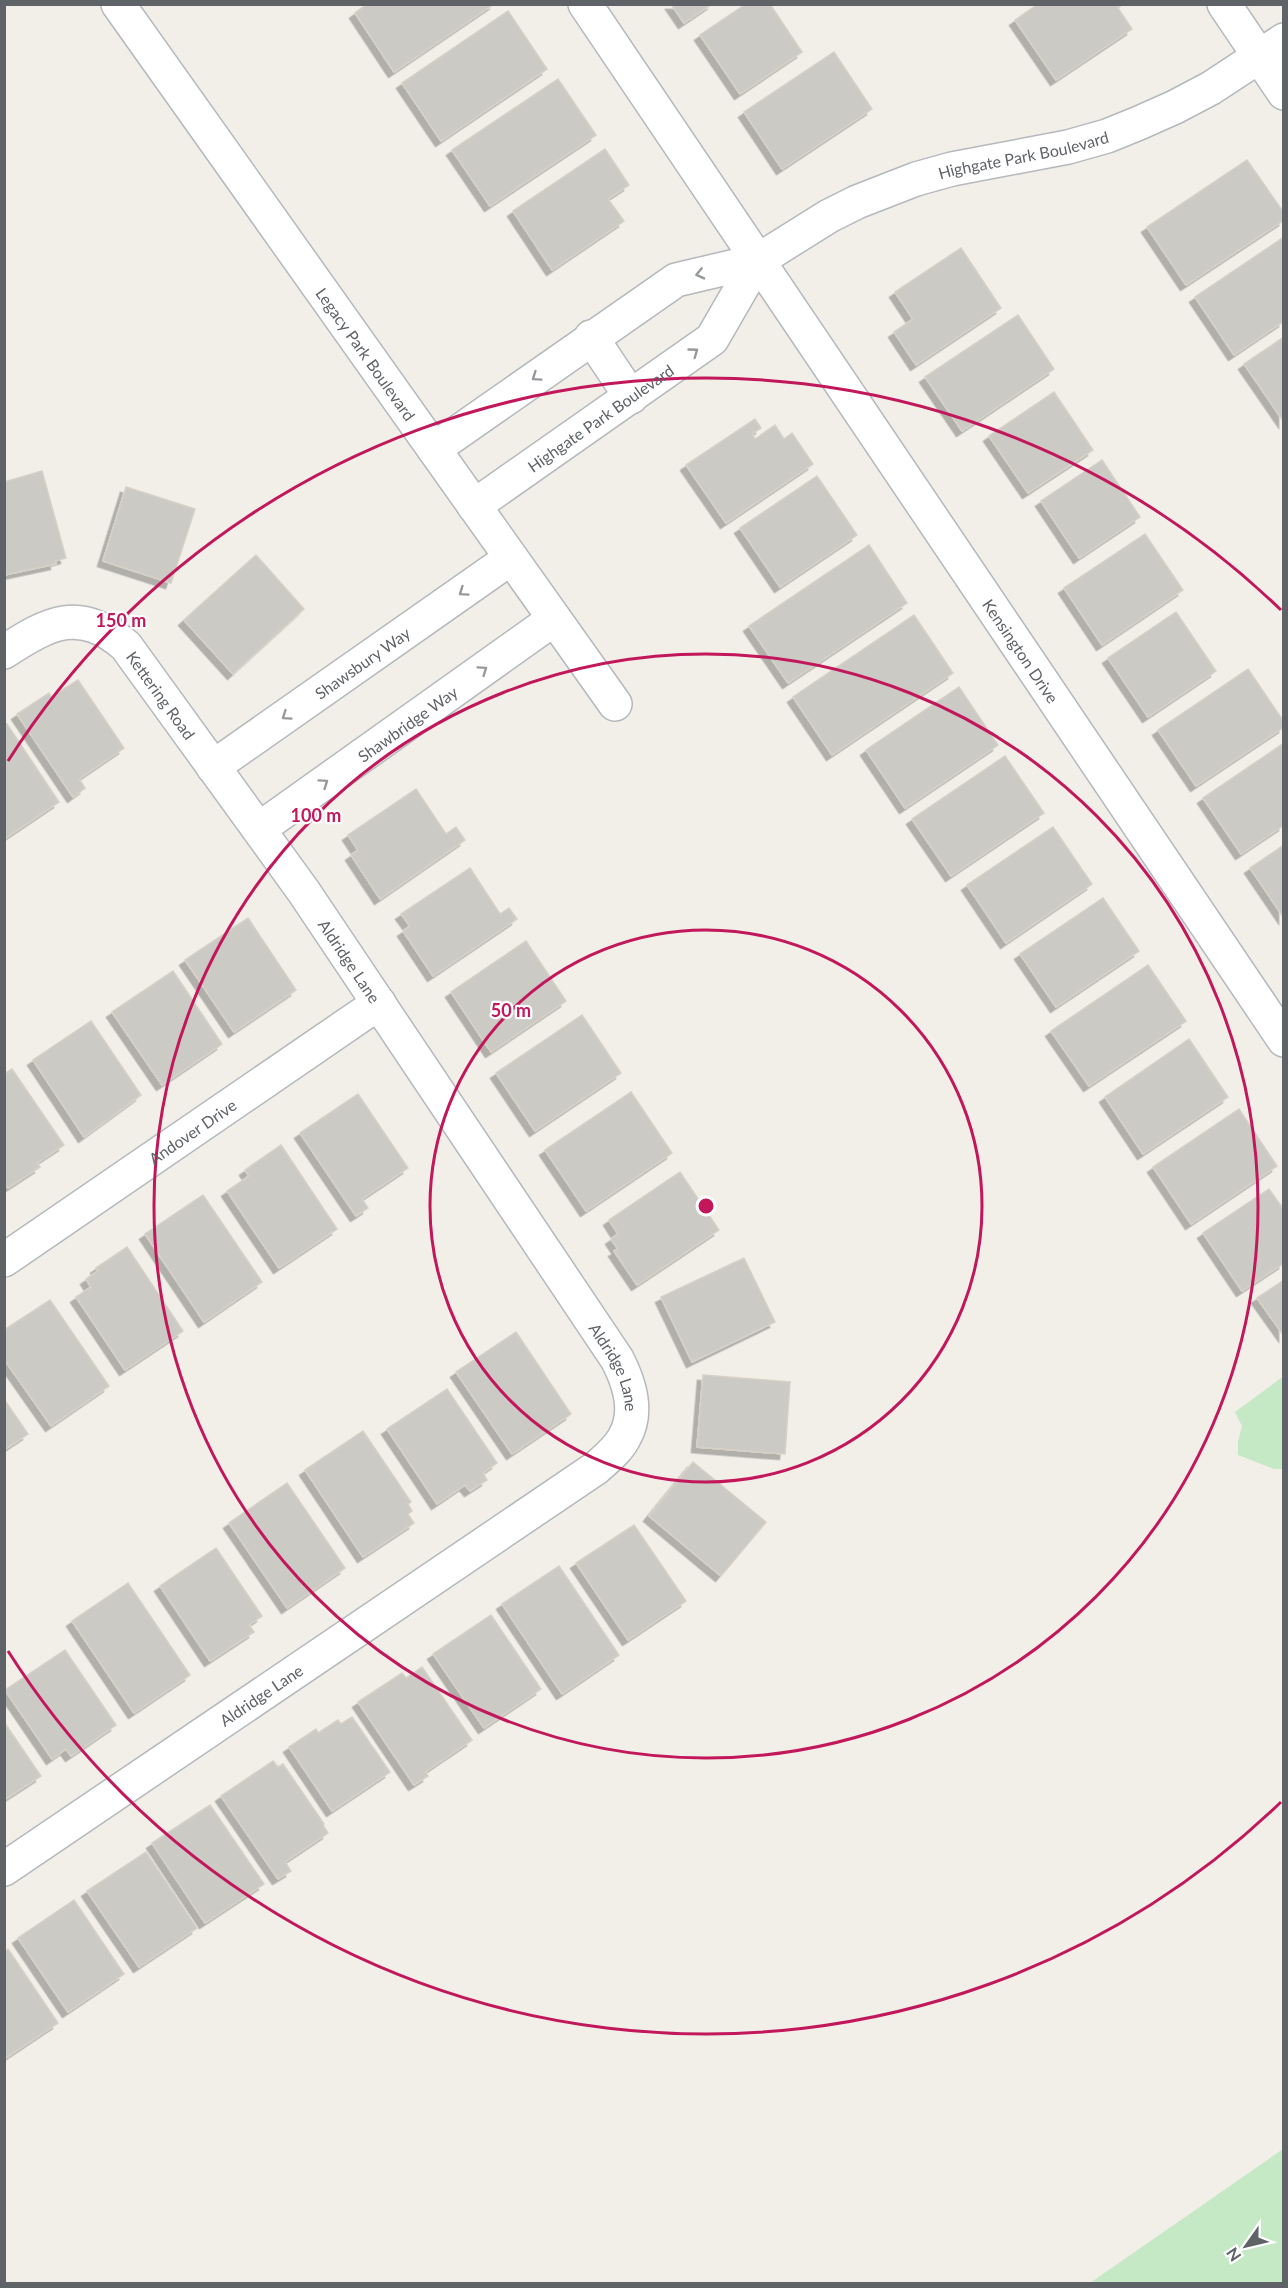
<svg xmlns="http://www.w3.org/2000/svg" width="1288" height="2288" font-family="Lato,sans-serif">
<defs>
<filter id="shadow"><feDropShadow dx="-5.5" dy="5.5" stdDeviation="0" flood-color="#0004"/></filter>
</defs>
<rect width="100%" height="100%" fill="#f1efe8"/>
<path fill="#c5e8c5" d="M 1281,1378 L 1284,1379 L 1283,1469 L 1274,1469 L 1238,1455 L 1238,1442 L 1242,1426 L 1235,1412 Z
M 1283,2149 L 1283,2283 L 1090,2283 Z"/>
<path fill="#cccac5" stroke="#d6d1c6" stroke-width="1.5" filter="url(#shadow)" d="M 367,4 L 494,4 L 394,72 L 355,13 Z
M 671,4 L 712,4 L 684,23 Z
M 746,4 L 770,4 L 802,52 L 740,94 L 700,35 Z
M 1038,4 L 1123,4 L 1118,8 L 1132,29 L 1056,80 L 1015,20 Z
M 508,11 L 547,69 L 441,141 L 402,83 Z
M 834,52 L 872,109 L 782,169 L 744,112 Z
M 558,79 L 596,135 L 490,206 L 452,150 Z
M 605,149 L 629,185 L 608,199 L 624,221 L 552,270 L 513,211 Z
M 1247,160 L 1284,213 L 1284,220 L 1186,285 L 1147,227 Z
M 1284,237 L 1284,321 L 1234,355 L 1195,297 Z
M 961,248 L 1001,308 L 916,365 L 894,332 L 913,319 L 895,292 Z
M 1018,315 L 1054,369 L 962,431 L 925,377 Z
M 1284,337 L 1284,422 L 1244,364 Z
M 1054,392 L 1093,450 L 1028,493 L 989,436 Z
M 755,419 L 761,428 L 752,434 L 755,439 L 775,425 L 784,439 L 792,433 L 813,464 L 726,523 L 686,465 Z
M 1102,460 L 1140,517 L 1079,558 L 1041,501 Z
M 42,471 L 66,558 L 55,561 L 56,564 L 4,575 L 4,482 Z
M 817,476 L 857,535 L 780,587 L 740,528 Z
M 126,487 L 195,509 L 171,583 L 103,561 Z
M 1145,534 L 1183,590 L 1102,645 L 1064,588 Z
M 869,545 L 907,603 L 788,683 L 749,626 Z
M 256,555 L 304,609 L 233,674 L 184,620 Z
M 1176,612 L 1216,671 L 1148,717 L 1108,658 Z
M 914,615 L 953,673 L 832,755 L 793,697 Z
M 1248,669 L 1284,722 L 1284,727 L 1196,786 L 1158,730 Z
M 78,680 L 124,748 L 79,779 L 85,788 L 73,797 L 17,714 L 49,693 L 51,697 Z
M 959,687 L 998,745 L 905,808 L 866,750 Z
M 7,724 L 59,802 L 4,839 L 4,725 Z
M 1284,743 L 1284,825 L 1241,854 L 1203,798 Z
M 1005,756 L 1044,813 L 951,876 L 912,819 Z
M 416,789 L 446,834 L 456,827 L 465,840 L 380,899 L 351,855 L 358,850 L 348,835 Z
M 1053,827 L 1092,884 L 1006,943 L 967,885 Z
M 1284,845 L 1284,918 L 1250,868 Z
M 470,868 L 500,914 L 509,908 L 517,919 L 433,976 L 403,931 L 410,926 L 401,914 Z
M 1103,898 L 1139,951 L 1056,1007 L 1020,954 Z
M 248,918 L 296,990 L 234,1032 L 185,960 Z
M 526,941 L 566,1001 L 491,1052 L 451,992 Z
M 1148,965 L 1186,1021 L 1089,1086 L 1051,1031 Z
M 173,971 L 222,1044 L 162,1085 L 112,1012 Z
M 582,1015 L 621,1073 L 535,1131 L 496,1073 Z
M 91,1021 L 141,1095 L 84,1137 L 33,1060 Z
M 1189,1039 L 1228,1097 L 1143,1154 L 1105,1097 Z
M 12,1069 L 64,1145 L 37,1163 L 40,1167 L 8,1188 L 4,1183 L 4,1074 Z
M 631,1092 L 672,1153 L 586,1211 L 545,1150 Z
M 358,1094 L 408,1168 L 362,1199 L 368,1208 L 356,1216 L 300,1133 Z
M 1239,1109 L 1277,1166 L 1191,1224 L 1153,1167 Z
M 281,1145 L 337,1229 L 279,1268 L 227,1191 L 249,1176 L 245,1170 Z
M 680,1172 L 719,1230 L 637,1285 L 614,1251 L 618,1249 L 611,1239 L 618,1234 L 609,1220 Z
M 1269,1189 L 1284,1210 L 1284,1263 L 1242,1291 L 1203,1233 Z
M 203,1195 L 262,1282 L 204,1322 L 145,1234 Z
M 127,1247 L 183,1331 L 125,1370 L 76,1297 L 91,1287 L 86,1279 L 98,1271 L 96,1268 Z
M 744,1258 L 775,1322 L 692,1362 L 661,1297 Z
M 1284,1280 L 1284,1336 L 1257,1298 Z
M 50,1300 L 109,1386 L 51,1426 L 4,1359 L 4,1330 Z
M 516,1332 L 571,1414 L 512,1454 L 456,1372 Z
M 703,1375 L 790,1382 L 785,1454 L 697,1447 Z
M 447,1389 L 497,1463 L 483,1473 L 487,1480 L 470,1491 L 465,1485 L 437,1504 L 387,1429 Z
M 4,1399 L 28,1434 L 4,1450 Z
M 363,1431 L 411,1502 L 408,1504 L 412,1511 L 408,1514 L 414,1523 L 363,1557 L 305,1470 Z
M 693,1462 L 766,1522 L 721,1576 L 649,1516 Z
M 287,1483 L 345,1568 L 287,1608 L 229,1523 Z
M 634,1525 L 686,1601 L 628,1640 L 576,1563 Z
M 216,1548 L 262,1616 L 249,1625 L 254,1632 L 210,1661 L 160,1586 Z
M 559,1566 L 619,1655 L 562,1694 L 502,1604 Z
M 128,1583 L 190,1675 L 134,1713 L 72,1621 Z
M 491,1615 L 541,1689 L 484,1728 L 433,1654 Z
M 65,1650 L 116,1725 L 71,1756 L 66,1749 L 52,1759 L 5,1690 Z
M 422,1667 L 472,1740 L 425,1772 L 428,1776 L 414,1785 L 358,1702 L 402,1673 L 406,1678 Z
M 352,1717 L 390,1772 L 332,1811 L 289,1747 L 316,1729 L 318,1733 L 338,1720 L 341,1724 Z
M 4,1722 L 41,1776 L 4,1800 Z
M 273,1761 L 278,1767 L 283,1764 L 324,1824 L 323,1825 L 328,1833 L 285,1862 L 291,1871 L 278,1879 L 221,1796 Z
M 210,1805 L 264,1884 L 205,1923 L 152,1843 Z
M 146,1852 L 197,1928 L 139,1967 L 87,1891 Z
M 74,1900 L 124,1974 L 68,2012 L 18,1938 Z
M 8,1949 L 58,2023 L 4,2059 L 4,1952 Z"/>
<g fill="none" stroke-linecap="round" stroke-linejoin="round">
<defs>
<g id="minor">
<path id="s1" d="M 118,4 L 615,704"/>
<path id="s2" d="M 585,4 L 1284,1040"/>
<path d="M 1224,4 L 1284,93"/>
<path d="M 591,337 L 631,397"/>
<path id="s3" d="M 434,449 L 676,280 L 757,261 L 829,216 L 857,202 L 916,179 L 952,169 L 1068,147 L 1107,136 L 1139,123 L 1175,107 L 1211,88 L 1284,40"/>
<path id="s4" d="M 474,506 L 712,339 L 757,261"/>
<path id="s5" d="M 4,652 C 50,622 80,606 126,646 L 304,892 L 617,1359 C 629,1382 639,1411 625,1436 C 619,1449 606,1459 596,1468 L 4,1869"/>
<path id="s6" d="M 213,767 L 511,558"/>
<path id="s7" d="M 259,829 L 554,619"/>
<path id="s8" d="M 4,1260 L 379,1003"/>
</g>
</defs>
<use href="#minor" stroke="#b5b8bc" stroke-width="36"/>
<use href="#minor" stroke="#fff" stroke-width="33"/>
</g>
<defs><path id="oneway-chevron" d="M-2-3.5L2.5 0L-2 3.5" fill="none" stroke-width="1.6" stroke-linecap="round" stroke-linejoin="round" transform="scale(1.5)"/></defs>
<g stroke="#979a9d">
<use href="#oneway-chevron" transform="translate(700 274) rotate(167)"/>
<use href="#oneway-chevron" transform="translate(694 352) rotate(-36)"/>
<use href="#oneway-chevron" transform="translate(536 377) rotate(145)"/>
<use href="#oneway-chevron" transform="translate(463 592) rotate(145)"/>
<use href="#oneway-chevron" transform="translate(483 670) rotate(-35)"/>
<use href="#oneway-chevron" transform="translate(286 716) rotate(145)"/>
<use href="#oneway-chevron" transform="translate(324 783) rotate(-35)"/>
</g>
<g fill="none" stroke="#c2185b" stroke-width="3">
<circle cx="706" cy="1206" r="276"/>
<circle cx="706" cy="1206" r="552"/>
<path d="M1281 1802A828 828 0 0 1 8 1651M8 761A828 828 0 0 1 1281 610"/>
</g>
<g text-anchor="middle" dominant-baseline="central" stroke-width="4.5" stroke-linejoin="round" paint-order="stroke">
<g font-size="16" fill="#5f6368" stroke="#fff">
<text stroke="none"><textPath href="#s3" startOffset="668">Highgate Park Boulevard</textPath></text>
<text stroke="none"><textPath href="#s1" startOffset="429">Legacy Park Boulevard</textPath></text>
<text stroke="none"><textPath href="#s4" startOffset="154">Highgate Park Boulevard</textPath></text>
<text stroke="none"><textPath href="#s2" startOffset="780">Kensington Drive</textPath></text>
<text stroke="none"><textPath href="#s6" startOffset="182">Shawsbury Way</textPath></text>
<text stroke="none"><textPath href="#s5" startOffset="196">Kettering Road</textPath></text>
<text stroke="none"><textPath href="#s7" startOffset="182">Shawbridge Way</textPath></text>
<text stroke="none"><textPath href="#s5" startOffset="522">Aldridge Lane</textPath></text>
<text stroke="none"><textPath href="#s8" startOffset="228">Andover Drive</textPath></text>
<text stroke="none"><textPath href="#s5" startOffset="1008">Aldridge Lane</textPath></text>
<text transform="translate(261 1695) rotate(-34)">Aldridge Lane</text>
</g>
</g>
<circle cx="706" cy="1206" r="9" fill="#c2185b" stroke="#fff" stroke-width="3"/>
<g font-size="18" text-anchor="middle" font-weight="bold" fill="#c2185b" stroke="#fff" stroke-width="4.5" stroke-linejoin="round" paint-order="stroke">
<text x="121" y="627">150 m</text>
<text x="316" y="822">100 m</text>
<text x="511" y="1017">50 m</text>
</g>
<rect width="1288" height="2288" fill="none" stroke="#5f6368" stroke-width="12"/>
<g transform="translate(1246 2246) rotate(236)" stroke="#ffffff" stroke-width="4.5" paint-order="stroke">
<path d="M0-4.5L10 22L0 15L-10 22Z" fill="#5f6368"/>
<text y="-9" font-size="16" font-weight="bold" text-anchor="middle" fill="#5f6368">N</text>
</g>
</svg>
